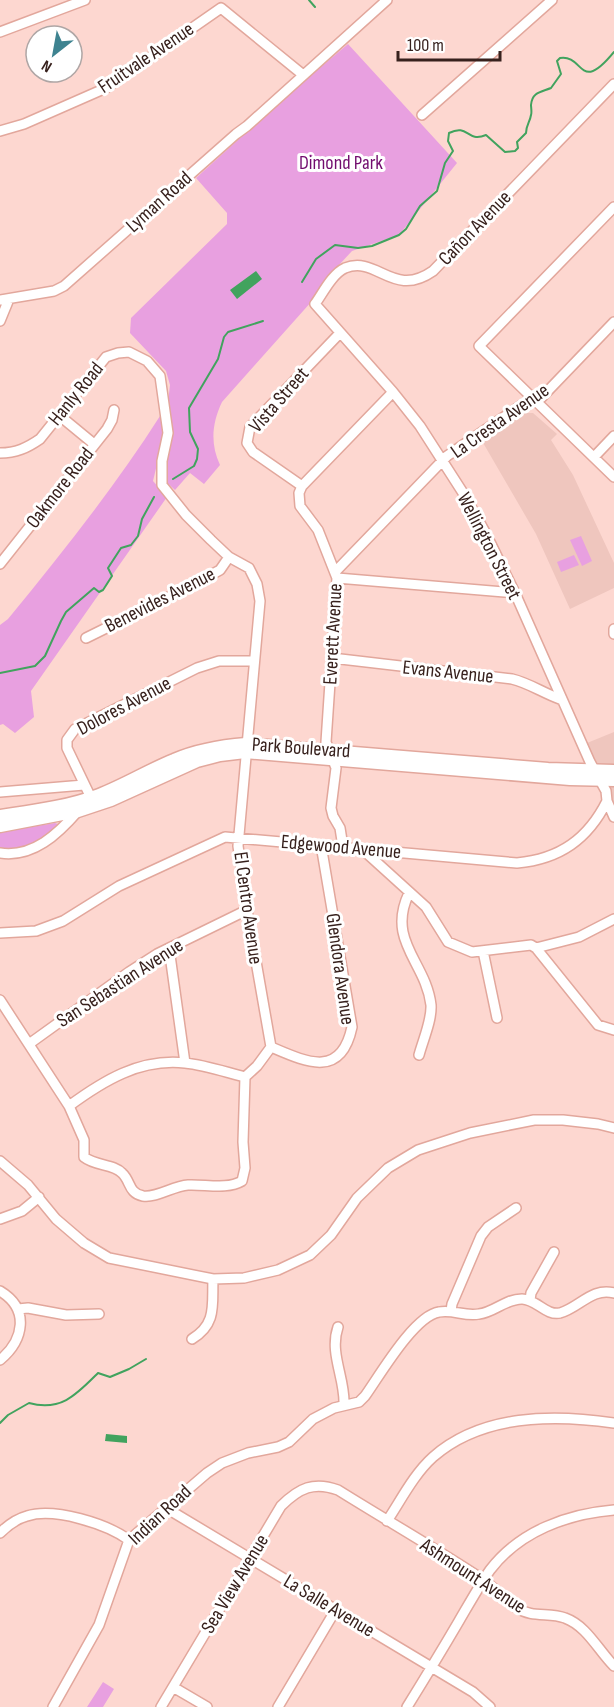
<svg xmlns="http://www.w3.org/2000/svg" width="614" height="1707" font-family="'Sofia Sans Condensed',sans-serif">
<rect width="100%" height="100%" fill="#fdd7d0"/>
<path fill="#efc6be" d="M 525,413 L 533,413 L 557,434 L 551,440 L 573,475 L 614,563 L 614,588 L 570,609 L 536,534 L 482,441 Z
M 614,732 L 614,807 L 587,743 Z"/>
<path fill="#e8a0e0" d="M 348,44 L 457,163 L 399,235 L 352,251 L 326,279 L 312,301 L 222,402 C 212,423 210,444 220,465 L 204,484 L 190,473 L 175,490 L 162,478 L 172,433 L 168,402 L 170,385 L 166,371 L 130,333 L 131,318 L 227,224 L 227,213 L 196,178 L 282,100 Z
M 160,416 L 164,435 L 153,481 L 167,497 L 31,691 L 34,717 L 15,733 L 3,724 L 0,725 L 0,625 L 8,619 C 62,553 114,488 160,416 Z
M 581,536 L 592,561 L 582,566 L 570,540 Z
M 574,555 L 579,565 L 561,572 L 557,562 Z
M 55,823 L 58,824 L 58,828 C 34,844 30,850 0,851 L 0,832 Z
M 103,1682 L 114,1689 L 103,1707 L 87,1707 Z"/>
<path fill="#41a35e" d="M 256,271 L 262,279 L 237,299 L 230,290 Z
M 106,1434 L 127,1436 L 127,1443 L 105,1441 Z"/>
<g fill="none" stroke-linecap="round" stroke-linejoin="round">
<path stroke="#41a35e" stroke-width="2" d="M 309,0 L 315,7
M 302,282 L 316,259 L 335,245 L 358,248 L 372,246 L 399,235 L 406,229 L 420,206 L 437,191 L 445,163 L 453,151 L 448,141 L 449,133 C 469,123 466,143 486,135 L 505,152 L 515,151 L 518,148 L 517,142 L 526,133 C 526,125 530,122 531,115 C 532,113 531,107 531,105 C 532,92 541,92 551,88 L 561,74 L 557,61 L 560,58 C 584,54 579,95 614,52
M 173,479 L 194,466 L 197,459 L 198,449 L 190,432 L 189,408 L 218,359 L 224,337 L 228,332 L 263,321
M 0,673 L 35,666 L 45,656 L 61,621 L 66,612 L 94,588 L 99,592 L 103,590 L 112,576 L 108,568 L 121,548 L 131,545 L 138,536 L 142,519 L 154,497
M 0,1423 L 8,1415 L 29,1403 C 61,1412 77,1394 98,1373 L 110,1377 L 129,1369 L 146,1359"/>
<defs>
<path id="minor" d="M 0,32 L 85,0
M 614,84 L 433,271 C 393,299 377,255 345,268 C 332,274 323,293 315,304 L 393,392 L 420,426 L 465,496 L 486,534 L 515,593 L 590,762 L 606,791 L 607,801 L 614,817
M 422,115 L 552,0
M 0,131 L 24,124 L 106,88 L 221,8 L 302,74
M 614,207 L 479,346 L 614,477
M 0,300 L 54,291 L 64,286 L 236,134 L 247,126 L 387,0
M 0,321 L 9,299
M 60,416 L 94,444
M 0,453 C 16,453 27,448 40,439 L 106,357 L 118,353 L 129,352 L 147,361 L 160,376 L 168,433 L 162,461 L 162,485 L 186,515 L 211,540 L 229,557 L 249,568 L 257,584 L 260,601 L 238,846 L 247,910 L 271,1047 L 257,1066 L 245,1077
M 594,457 L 614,436
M 302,486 L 253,452 L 247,443 L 250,427 L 340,333
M 0,564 L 107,429 L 112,420 L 114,410
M 335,572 L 447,456 L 523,404 L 542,397 L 614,322
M 337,578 L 515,593
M 614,629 L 614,634
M 86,638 L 185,589 L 220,570 L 229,557
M 332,658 L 512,679 C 529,683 543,693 560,699
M 0,792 L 84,785
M 93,802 L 67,748 L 67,740 L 75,729 L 197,668 L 219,661 L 254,661
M 343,847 L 340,828 L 333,816 L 331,808 L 336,768 L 326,742 L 337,578 L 318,530 L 300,506 L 299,493 L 302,486 L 393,392
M 362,849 L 426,907 L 448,942 L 472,952 L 531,945 L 536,948 L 598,1025 L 614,1030
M 0,853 C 33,858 58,834 78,811
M 409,893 C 386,941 426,962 431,1005 C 432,1020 423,1040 419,1055
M 0,933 L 36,931 L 63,921 L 119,886 L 225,837 L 517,863 C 560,859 588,839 607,801
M 169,948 L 185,1063
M 536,948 L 579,937 L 614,919
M 483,951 L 497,1018
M 0,1000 L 69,1106 L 84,1140 L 84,1157 C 95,1166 114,1164 122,1173 C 131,1181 128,1193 143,1196 C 157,1198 173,1186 188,1185 C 205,1184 227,1190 242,1181 L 245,1168 L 243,1142 L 245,1077
M 29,1044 L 129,972 L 157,954 L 247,910
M 271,1047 C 306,1062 341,1079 352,1027 L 321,845
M 69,1106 C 103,1081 140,1058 185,1063 C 205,1065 225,1072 245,1077
M 0,1161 L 28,1185 L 56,1219 L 84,1243 L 109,1258 L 213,1279 L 244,1278 L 278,1270 L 310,1255 L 331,1235 L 357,1198 L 388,1168 L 418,1150 L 470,1133 L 534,1120 L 563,1120 L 598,1124 L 614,1128
M 0,1219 L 22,1211 L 39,1197
M 0,1291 C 30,1309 24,1340 0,1360
M 530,1300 L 531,1293 L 554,1252
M 18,1309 L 28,1308 L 66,1315 L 99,1314
M 451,1311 L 452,1304 L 481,1236 L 488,1227 L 516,1208
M 338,1327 C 329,1353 345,1378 344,1404
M 192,1339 C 217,1324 212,1305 213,1279
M 166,1508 L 473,1692 L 490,1707
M 387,1521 C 401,1500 414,1474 433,1457 C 482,1414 553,1414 614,1423
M 0,1533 C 8,1525 16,1519 27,1516 C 54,1507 107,1524 129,1540
M 173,1687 L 207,1707
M 53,1707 L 99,1625 L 129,1540 L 207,1473 L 222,1463 L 248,1453 L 278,1447 L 289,1442 L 313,1419 L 334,1408 L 359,1402 L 365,1396 C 380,1375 414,1316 439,1312 C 453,1309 465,1317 479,1314 C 495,1312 505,1299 522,1299 C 536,1299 546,1316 560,1313 C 579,1308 592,1287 614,1293
M 161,1707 L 281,1506 C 299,1488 314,1481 338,1490 C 386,1520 435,1548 482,1579 C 495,1587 504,1600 517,1608 C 532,1618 550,1612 565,1618 C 587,1626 598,1650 614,1666
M 278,1707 L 335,1611
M 407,1707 C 425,1678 442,1650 459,1621 C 469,1604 479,1586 490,1570 C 520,1531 567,1514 614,1510"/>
<path id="major" d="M 0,816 C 33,811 67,807 99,795 C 125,785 149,770 174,760 C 197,750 221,746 246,744 L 548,769 L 614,771
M 0,826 L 78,811 L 111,800 L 197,761 L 220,755 L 245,752 L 570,779 L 614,780"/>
</defs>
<use href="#minor" stroke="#e2a79c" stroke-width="12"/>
<use href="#major" stroke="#e2a79c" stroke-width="15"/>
<use href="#minor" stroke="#fff" stroke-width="9"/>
<use href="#major" stroke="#fff" stroke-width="12"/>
</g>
<g text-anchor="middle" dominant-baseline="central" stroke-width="6" stroke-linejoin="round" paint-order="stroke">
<g font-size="20" fill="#37211d" stroke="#fff">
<text transform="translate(146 58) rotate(-34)">Fruitvale Avenue</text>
<text transform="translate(159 202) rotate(-42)">Lyman Road</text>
<text transform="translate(475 228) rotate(-46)">Cañon Avenue</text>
<text transform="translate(76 394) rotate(-51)">Hanly Road</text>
<text transform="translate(279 400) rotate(-49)">Vista Street</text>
<text transform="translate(500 421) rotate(-35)">La Cresta Avenue</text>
<text transform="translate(60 488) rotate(-52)">Oakmore Road</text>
<text transform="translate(489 546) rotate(63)">Wellington Street</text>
<text transform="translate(160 600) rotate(-27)">Benevides Avenue</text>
<text transform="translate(333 634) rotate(-87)">Everett Avenue</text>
<text transform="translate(448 672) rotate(6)">Evans Avenue</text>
<text transform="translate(124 706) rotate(-28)">Dolores Avenue</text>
<text transform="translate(301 748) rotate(4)">Park Boulevard</text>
<text transform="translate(341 847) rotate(5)">Edgewood Avenue</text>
<text transform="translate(248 908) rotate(82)">El Centro Avenue</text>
<text transform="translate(340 969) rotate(82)">Glendora Avenue</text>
<text transform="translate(120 983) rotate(-33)">San Sebastian Avenue</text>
<text transform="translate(160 1515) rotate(-43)">Indian Road</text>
<text transform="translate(473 1576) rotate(33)">Ashmount Avenue</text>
<text transform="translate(235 1584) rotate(-59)">Sea View Avenue</text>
<text transform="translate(329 1606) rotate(31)">La Salle Avenue</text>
</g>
<g font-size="20" fill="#720c6e" stroke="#fff">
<text x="341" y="163">Dimond Park</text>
</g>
</g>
<g transform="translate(54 54) rotate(211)"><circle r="28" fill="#ffffff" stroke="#afa6a5" stroke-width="1.5"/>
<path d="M0-4.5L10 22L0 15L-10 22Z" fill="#3e8390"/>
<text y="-9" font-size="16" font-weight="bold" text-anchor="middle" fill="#37211d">N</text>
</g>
<path d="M398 51v9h102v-9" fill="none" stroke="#37211d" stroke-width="3"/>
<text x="407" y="51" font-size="18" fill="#37211d" stroke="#ffffff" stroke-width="4.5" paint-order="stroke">100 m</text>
</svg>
